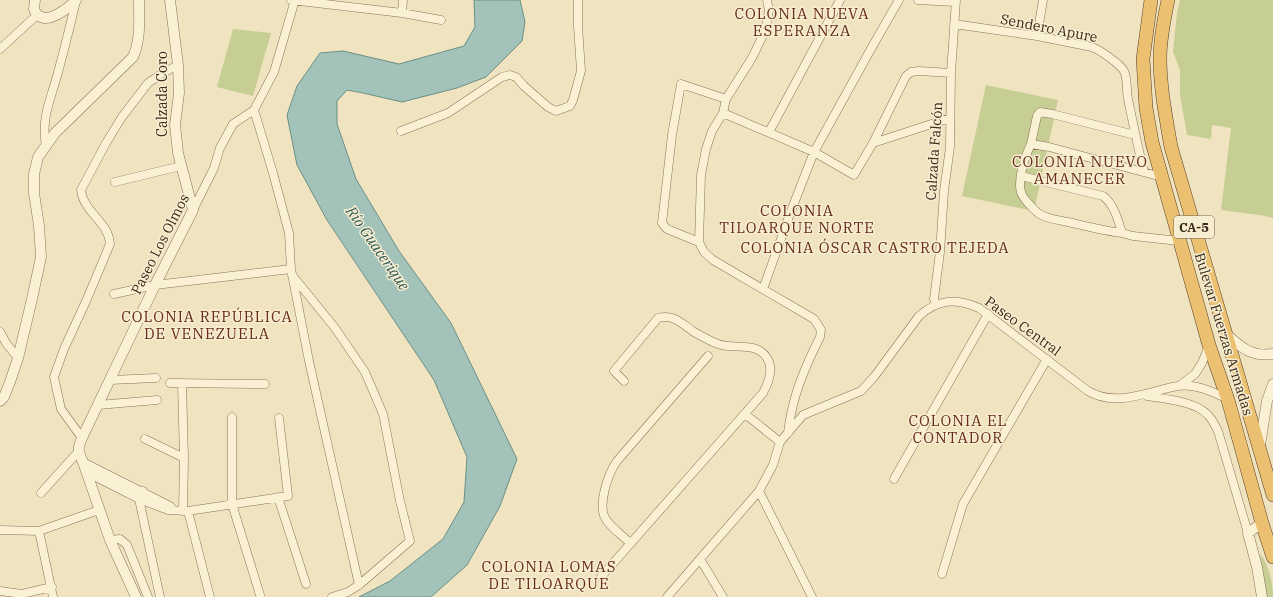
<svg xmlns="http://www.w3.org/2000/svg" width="1273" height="597" font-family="'IBM Plex Serif',serif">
<rect width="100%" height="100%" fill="#f0e3c0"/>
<path fill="#c6ce94" d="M 1180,0 L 1273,0 L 1273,218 L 1260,215 L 1221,210 L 1231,128 L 1212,125 L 1211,139 L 1187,135 L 1180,95 L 1180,70 L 1173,52 L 1177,13 Z
M 233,29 L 271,33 L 253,96 L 217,87 Z
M 986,85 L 1058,100 L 1034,211 L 962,196 Z
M 1260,553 C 1269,566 1273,582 1273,597 L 1266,597 Z"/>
<path fill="#a3c2b9" stroke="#6a9087" d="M 474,0 L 520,0 L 525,22 L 522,41 L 486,77 L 457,88 L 402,102 L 363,93 L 347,90 L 337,101 L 337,124 L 356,179 L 399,251 L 451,323 L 517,459 L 500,506 L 467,565 L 431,597 L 359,597 L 390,581 L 443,539 L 464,502 L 467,457 L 434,380 L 327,220 L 297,165 L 287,115 L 297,86 L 320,53 L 343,51 L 399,64 L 464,46 L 475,27 Z"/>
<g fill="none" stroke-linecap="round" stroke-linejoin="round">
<defs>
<path id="minor" d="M 291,0 L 402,13 L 441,20
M 767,0 L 769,11 L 765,31 L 752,58 L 726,99 L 723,113 L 712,131 L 706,149 L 701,175 L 699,242 L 704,252 L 713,260 L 814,319 L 821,330 L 820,337 C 804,369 792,397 788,433
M 918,0 L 955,2
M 402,13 L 403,0
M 954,24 L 1037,36 L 1092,47 C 1100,50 1120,64 1124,71 C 1128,79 1126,90 1128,99 C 1133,123 1138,148 1144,172
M 1037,36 L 1043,0
M 0,49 L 37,15
M 254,110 L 273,173 L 289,233 L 291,269 L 309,361 L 359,585
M 723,113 L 814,152 L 854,175 L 873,143 L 906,76 L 911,72 L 919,71 L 951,73
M 401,131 L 448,113 L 502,77 L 510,75 L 516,77 L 524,86 L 548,107 L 556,111 L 570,106 L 573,100 L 581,71 L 578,26 L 578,0
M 769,132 L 840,0
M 873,143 L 950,118
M 1031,144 L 1037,116 L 1040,112 L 1052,114 L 1135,135
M 46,146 C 41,119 50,101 57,76 C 64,51 70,26 76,1
M 1021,176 L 1103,196 C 1114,204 1118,220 1122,233 L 1133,236 L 1179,241
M 115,182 L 181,166
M 193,210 L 214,168 L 220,148 L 233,124 L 254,110 L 274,72 L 295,0
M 1122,233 C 1104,231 1086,226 1068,222 C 1058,220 1046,219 1038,213 C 1033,209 1022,197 1021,192 C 1017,180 1026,154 1031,144 L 1049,147 L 1162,177
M 699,242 L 667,229 L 662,223 L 672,135 L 681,84 L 726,99
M 292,275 L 335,328 L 365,372 L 383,414 L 400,501 L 410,541 L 359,585 L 348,592 L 332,597
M 763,289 L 791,211 L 814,152 L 872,47 L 899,0
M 114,294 L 155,285 L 291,269
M 936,304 L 934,299 L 940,252 L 944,191 L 950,147 L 951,73 L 956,0
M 0,332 L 6,343 L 18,358
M 110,380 L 156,378
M 170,383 L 265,384
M 182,383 L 184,458 L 183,511
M 1179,386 L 1195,374 L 1202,363 L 1209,346
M 1147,396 C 1165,399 1195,401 1208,415 C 1212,419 1215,425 1218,431 L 1248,533
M 98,405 L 157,400
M 745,414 L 780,442
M 232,417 L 232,504 L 260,595
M 82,438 L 61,409 L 54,377 L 64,349 L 87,299 L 110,244 C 109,222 83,212 81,190 L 106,143 L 122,117 L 148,83 L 163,73 L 178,65
M 145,439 L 184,458
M 83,462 L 170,506 L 173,510
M 86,472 L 139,499 L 168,510 L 188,511 L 288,496 L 279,418
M 894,479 L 988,314
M 143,491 L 139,499 L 160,597
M 759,491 L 812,597
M 41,493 L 78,452
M 278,497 L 306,584
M 188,511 L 210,597
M 0,530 L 39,531 L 99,510
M 39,531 L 53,597
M 110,540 L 120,539 L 127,545 L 148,597
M 630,543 C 623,536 613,529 607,521 C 596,507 608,474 617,461 L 708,356
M 700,559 L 723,597
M 942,574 L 963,504 L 1047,359
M 601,577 L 763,393 C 769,382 774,369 767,358 C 757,341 734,350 718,344 C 710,341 701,336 694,332 C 681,323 674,314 658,318 L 614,371 L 624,381
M 0,591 L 22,594 L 52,587
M 667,597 L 759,491 L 773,465 L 780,442 L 803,415 L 861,391 L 874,377 L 919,316 C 938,299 956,298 979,308 L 1088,391 C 1117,408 1148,391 1178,386 C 1195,383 1213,392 1228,399"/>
<path id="tertiary" d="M 35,0 L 34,9 L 37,15 C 39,16 41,17 44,18 C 54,19 70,7 76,0
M 1226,334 C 1242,348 1251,357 1273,354
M 0,401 L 4,397 L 10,382 L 18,358 L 32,299 L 41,257 L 39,226 L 34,193 L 34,174 L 38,157 L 55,133 L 133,57 C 141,39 139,20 139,0
M 1260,445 L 1267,401 L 1273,384
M 1262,523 L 1248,533 L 1257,567 L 1262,597
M 136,597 L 110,540 L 83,462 C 78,451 77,449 82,438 L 155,285 L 193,210 L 178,153 L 175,125 L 179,93 L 178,65 L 170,0"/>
<path id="trunk" d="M 1151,0 L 1143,59 L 1146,108 L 1152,142 L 1209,345 L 1228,400 L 1262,523 L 1273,557
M 1168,0 C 1164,19 1160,39 1160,58 C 1160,88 1166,118 1171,147 L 1273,495"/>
</defs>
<use href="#minor" stroke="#8a7357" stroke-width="9"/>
<use href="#tertiary" stroke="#8a7357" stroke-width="11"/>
<use href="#trunk" stroke="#57412c" stroke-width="14"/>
<use href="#minor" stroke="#faf0d4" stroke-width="8"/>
<use href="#tertiary" stroke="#faf0d4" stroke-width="10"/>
<use href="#trunk" stroke="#ecc071" stroke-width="13"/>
</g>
<g text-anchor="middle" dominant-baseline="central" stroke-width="3" stroke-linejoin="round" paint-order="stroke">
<rect fill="#f7edd0" stroke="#726552" stroke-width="1" x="1174" y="216" width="40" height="22" rx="3"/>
<g font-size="13" font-weight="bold" fill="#392b1c">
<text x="1194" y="227">CA-5</text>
</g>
<g font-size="14" fill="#392b1c" stroke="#f7edd0">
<text transform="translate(1049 28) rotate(11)">Sendero Apure</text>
<text transform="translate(162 94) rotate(-90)">Calzada Coro</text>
<text transform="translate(934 151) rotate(-86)">Calzada Falcón</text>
<text transform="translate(160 244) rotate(-63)">Paseo Los Olmos</text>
<text transform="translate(1023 326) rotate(36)">Paseo Central</text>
<text transform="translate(1224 334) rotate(73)">Bulevar Fuerzas Armadas</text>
</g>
<g font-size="15" letter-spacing="1" fill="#672c1a" stroke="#f7edd0">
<text x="802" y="13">COLONIA NUEVA<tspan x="802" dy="17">ESPERANZA</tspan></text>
<text x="1080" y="161">COLONIA NUEVO<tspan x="1080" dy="17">AMANECER</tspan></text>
<text x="797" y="210">COLONIA<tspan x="797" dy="17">TILOARQUE NORTE</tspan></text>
<text x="875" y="247">COLONIA ÓSCAR CASTRO TEJEDA</text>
<text x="207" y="316">COLONIA REPÚBLICA<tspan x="207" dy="17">DE VENEZUELA</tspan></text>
<text x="958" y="420">COLONIA EL<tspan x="958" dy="17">CONTADOR</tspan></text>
<text x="549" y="566">COLONIA LOMAS<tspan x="549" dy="17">DE TILOARQUE</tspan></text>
</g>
<g font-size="15" font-style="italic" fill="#2b5957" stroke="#f7edd0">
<text transform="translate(378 248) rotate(55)">Río Guacerique</text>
</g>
</g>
</svg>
